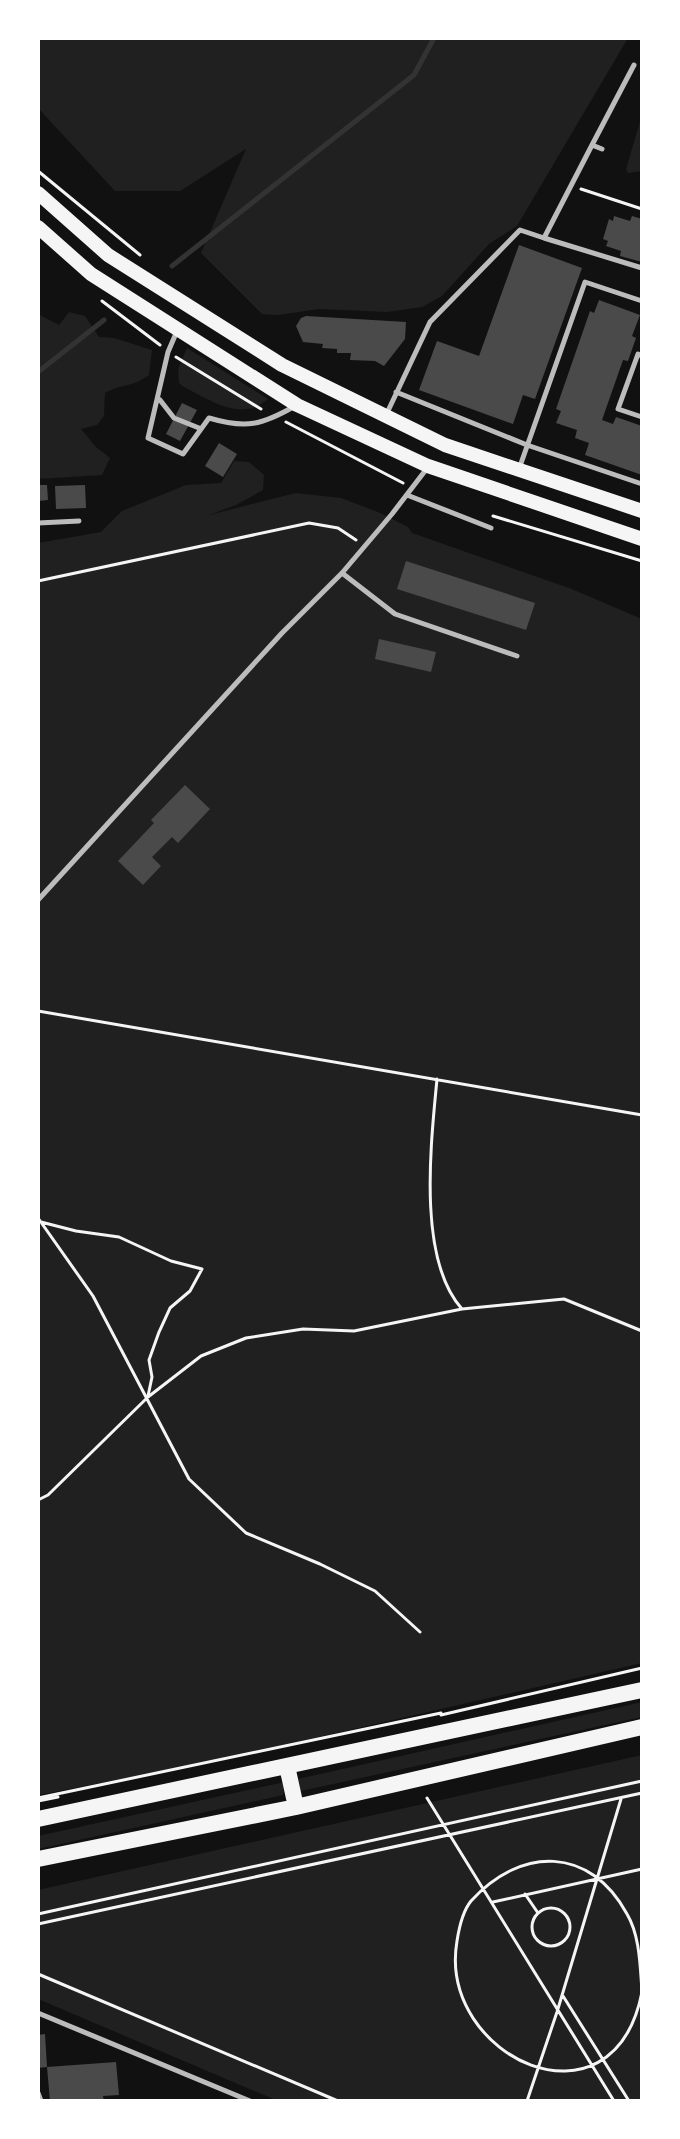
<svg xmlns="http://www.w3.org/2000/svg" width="680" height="2139" font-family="'IBM Plex Serif',serif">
<rect width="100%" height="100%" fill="#111"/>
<path fill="#202020" d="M 38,38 L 628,38 L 517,226 L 489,244 L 442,296 L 422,307 L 387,312 L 319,309 L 278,315 L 262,314 L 201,253 L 246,149 L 180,191 L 115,191 L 38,108 Z
M 642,115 L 642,171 L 628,173 L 626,169 Z
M 69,312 L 85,316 L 99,337 L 114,338 L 152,350 L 149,375 C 132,388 122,383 105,393 L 104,416 L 97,425 L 81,429 L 96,447 L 110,458 L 102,475 L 38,479 L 38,314 L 59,325 Z
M 187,348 L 268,399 C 242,423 210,400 184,387 L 179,383 L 178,369 Z
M 234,461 L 249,462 L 264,475 L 263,490 L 236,505 L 209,515 L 296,493 L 341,498 L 378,512 L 408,527 L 412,533 L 569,588 L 642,619 L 642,1663 L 205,1763 L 38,1795 L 38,543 L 101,532 L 122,511 L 186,485 L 221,483 Z
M 642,1702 L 642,1717 L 301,1791 L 297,1788 L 298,1779 Z
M 642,1755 L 642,2101 L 278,2101 L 38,1999 L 38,1890 Z
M 280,1783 L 284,1784 L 283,1795 L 38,1849 L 38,1836 Z"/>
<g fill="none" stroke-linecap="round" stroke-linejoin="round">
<path stroke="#333" stroke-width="5" d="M 172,266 L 414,75 L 434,38
M 38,372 L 104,320"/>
</g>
<path fill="#4a4a4a" d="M 614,216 L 630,221 L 632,216 L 642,219 L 642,262 L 620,256 L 621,251 L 606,246 L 608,241 L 603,239 L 609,219 L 613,221 Z
M 519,245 L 582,268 L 535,399 L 523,395 L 513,424 L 419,390 L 437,341 L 479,356 Z
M 599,300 L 640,315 L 632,336 L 636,338 L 628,361 L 623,360 L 602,420 L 613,424 L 616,417 L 642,426 L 642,475 L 585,455 L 589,443 L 575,438 L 577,430 L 556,423 L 561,411 L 556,409 L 590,311 L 594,313 Z
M 306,316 L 406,322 L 405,339 L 384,366 L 375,361 L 350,360 L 351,353 L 337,353 L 337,349 L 322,348 L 323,344 L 303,342 L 296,326 L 301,318 Z
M 182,403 L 197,410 L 180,441 L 166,434 Z
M 219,443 L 237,454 L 223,477 L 205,466 Z
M 38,485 L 47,485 L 48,500 L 38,501 Z
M 85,485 L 86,508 L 56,509 L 55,486 Z
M 406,561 L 535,603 L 526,630 L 397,589 Z
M 379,639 L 436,652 L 431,672 L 375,659 Z
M 185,785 L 210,809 L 178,843 L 172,837 L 152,857 L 161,866 L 143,885 L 118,861 L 154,823 L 151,820 Z
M 45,2034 L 47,2067 L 38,2068 L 38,2035 Z
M 116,2062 L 119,2095 L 103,2096 L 104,2101 L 50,2101 L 47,2067 Z"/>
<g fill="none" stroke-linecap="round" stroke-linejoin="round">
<path stroke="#f5f5f5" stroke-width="3" d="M 38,171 L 140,255
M 581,189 L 642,209
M 102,301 L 160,345
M 176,357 L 261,409
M 286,422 L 403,483
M 493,516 L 642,561
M 38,581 L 309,523 L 338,528 L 356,540
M 38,1011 L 642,1115
M 437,1079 C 431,1143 417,1259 462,1309 L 564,1299 L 642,1331
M 38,1218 L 93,1296 L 189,1479 L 246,1533 L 320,1564 L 375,1591 L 420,1632
M 41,1222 L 76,1231 L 119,1237 L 171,1261 L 202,1269 L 190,1291 L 170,1308 L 159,1332 L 149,1360 L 152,1377 L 148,1396
M 38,1500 L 48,1495 L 148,1397 L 201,1356 L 246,1338 L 303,1329 L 354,1331 L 462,1309
M 441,1715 L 642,1668
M 38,1798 L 441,1713
M 427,1798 L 614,2101
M 38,1801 L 58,1797
M 525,1894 L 538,1913
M 493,1902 L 642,1869
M532 1927a19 19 0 1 1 38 0a19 19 0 1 1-38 0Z
M 38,1914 L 642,1781
M 38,1924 L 642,1793
M 38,1974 L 338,2101
M 642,1991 C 640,1966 640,1936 627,1914 C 590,1846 521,1846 471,1901 C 462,1912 459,1928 457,1941 C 437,2057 613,2139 642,1992
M 563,1996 L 629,2101
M 527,2101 L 557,2012 L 621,1799"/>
<path stroke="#bcbcbc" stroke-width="5" d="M 592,145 L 634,65
M 544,238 L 642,268
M 177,331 L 168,352 L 148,438 L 183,454 L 209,418 C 246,429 262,425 295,406
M 642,356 L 638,354 L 618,409 L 642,417
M 396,392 L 527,445 L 642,484
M 160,400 L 174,418 L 199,428
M 387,413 L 430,322 L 520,230 L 544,238 L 592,145 L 602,149
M 519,469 L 585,282 L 642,301
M 407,495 L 491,528
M 38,523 L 79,521
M 342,573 L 395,614 L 517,656
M 38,900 L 282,633 L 342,573 L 392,514 L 428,467
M 38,2013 L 250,2101
M 38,2093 L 41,2101"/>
<path stroke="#f5f5f5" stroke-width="14" d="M 38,193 L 108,255 L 282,365 L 445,445 L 642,511
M 38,227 L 91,274 L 297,405 L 428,466 L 642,539"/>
<path stroke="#f5f5f5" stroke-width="16" d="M 287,1766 L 296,1807
M 38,1819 L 642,1690
M 38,1859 L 296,1807 L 642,1727"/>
</g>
<rect width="680" height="2139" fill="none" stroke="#ffffff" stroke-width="80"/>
</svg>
